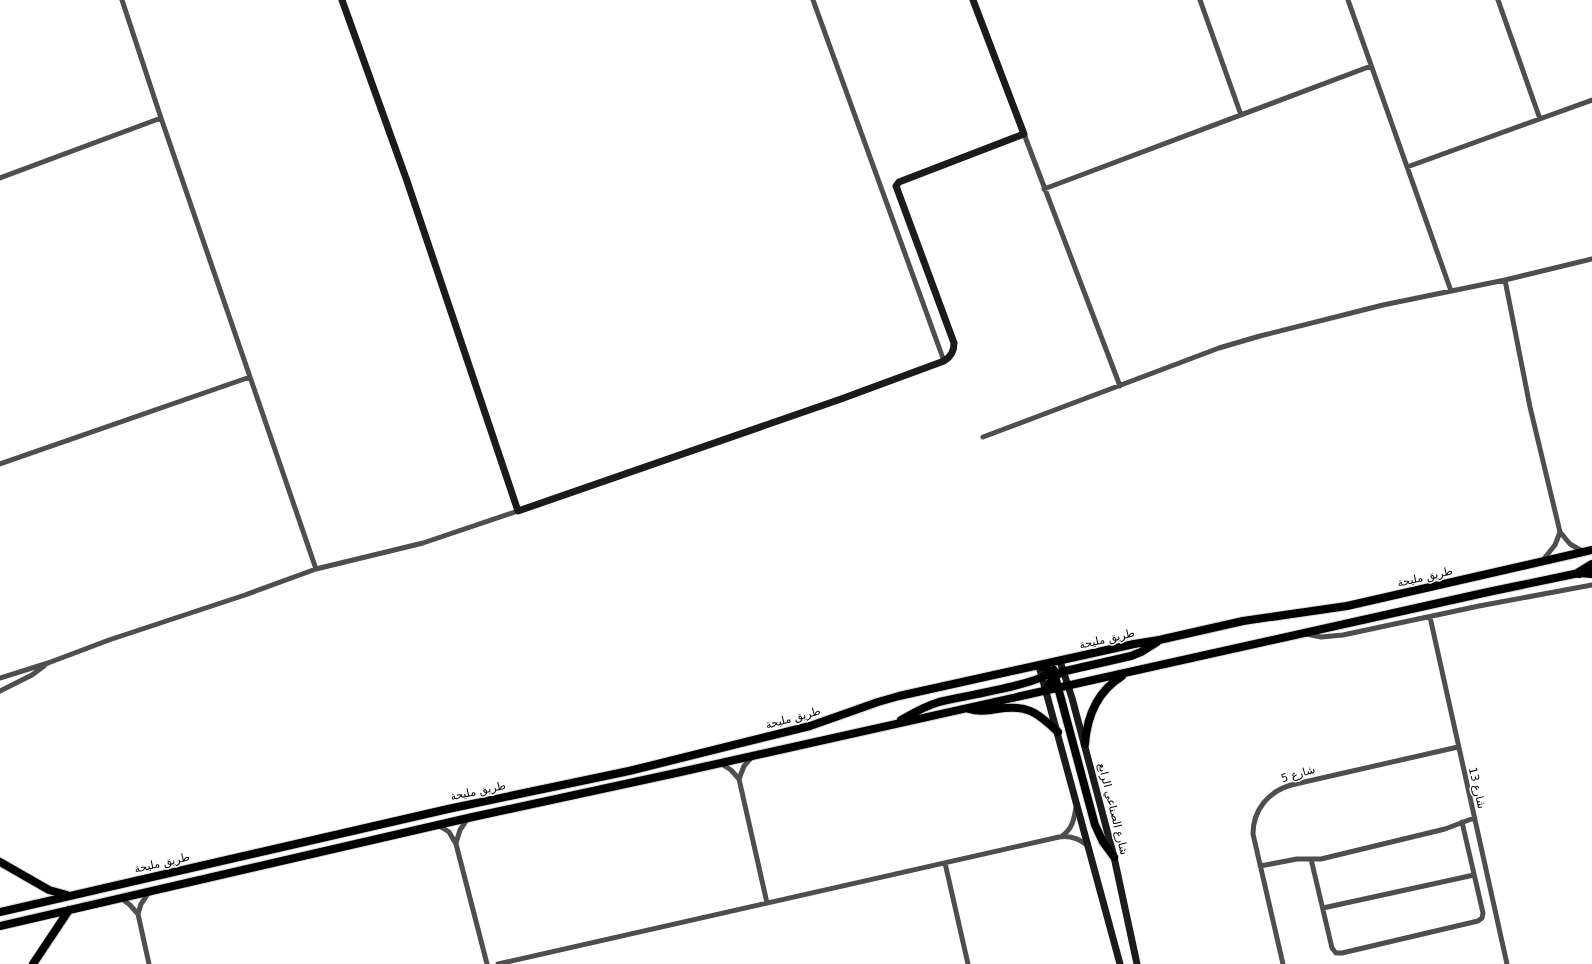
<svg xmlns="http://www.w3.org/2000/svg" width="1592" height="964" font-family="'DejaVu Sans','Noto Naskh Arabic',sans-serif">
<rect width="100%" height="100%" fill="#fff"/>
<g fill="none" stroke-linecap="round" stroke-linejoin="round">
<defs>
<path id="primary" d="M 1040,666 L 1048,669 L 1056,680 L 1095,825 L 1103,842 L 1114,857
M 1046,690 L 1051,681 L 1061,672 L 1131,656 L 1141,652 L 1157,642
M 969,709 C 979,712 987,711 997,709 C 1026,704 1037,712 1058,732
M 901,720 C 913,713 925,706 939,702 C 963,696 1039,685 1054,670
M 1085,744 C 1087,716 1098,691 1122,676
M 0,862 L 49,890 L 67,895
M 0,912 L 448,809 L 629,771 L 810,726 L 878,702 L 899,696 L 1134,644 L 1159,640 L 1243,621 L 1347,606 L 1592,550
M 0,926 L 468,818 L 676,773 L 1488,592 L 1579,573 L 1592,574
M 33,964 L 69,910"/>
<path id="motorway" d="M 1579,573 L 1592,565"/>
</defs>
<use href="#primary" stroke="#dbdbdb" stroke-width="10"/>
<use href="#motorway" stroke="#dbdbdb" stroke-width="12"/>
<path stroke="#4e4e4e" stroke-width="5" d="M 122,0 L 161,118 L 316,569
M 813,0 L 944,361
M 1200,0 L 1241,115
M 1348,0 L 1451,291
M 1498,0 L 1540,119
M 1024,134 L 1120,386
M 1407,167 L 1592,100
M 0,178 L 161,118
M 1044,189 L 1371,66
M 1505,280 L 1530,407 L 1560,532 L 1570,544 L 1582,551
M 983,437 L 1219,348 L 1260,336 L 1383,305 L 1505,280 L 1592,259
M 0,464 L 250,377
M 1543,560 L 1555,545 L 1560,532
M 1430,617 L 1507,964
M 1306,634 L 1321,637 L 1343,635 L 1479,606 L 1592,585
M 0,678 L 48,663 L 109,640 L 245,595 L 316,569 L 423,543 L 518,511
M 0,691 L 32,675 L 44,666
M 720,763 L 731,770 L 739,779 L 767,903
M 739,779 L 744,766 L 751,758
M 438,825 L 449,832 L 456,844 L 487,964
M 1062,836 C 1073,828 1074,819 1076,807
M 456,843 L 460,830 L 468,818
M 1311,859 L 1332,948 L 1336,953 L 1342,953 L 1478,921 L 1482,918 L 1483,913 L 1462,822
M 945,863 L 968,964
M 1260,866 L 1297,859 L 1321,859 L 1445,829 L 1474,818
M 121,898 L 130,905 L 138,914 L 149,964
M 1323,908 L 1474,875
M 138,914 L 141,904 L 149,892
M 498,964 L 1059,837 C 1070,835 1078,838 1087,845
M 1283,964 L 1253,834 C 1253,810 1268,792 1291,785 L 1458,747"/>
<path stroke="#1b1b1b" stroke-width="7" d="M 342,0 L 407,181 L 518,511 L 841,399 L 944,361 C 951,357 954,351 954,343 L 896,186 L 899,182 L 1024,134 L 973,0
M 1060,661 L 1072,698 L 1114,857 L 1137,964
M 1039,666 L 1120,964"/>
<use href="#primary" stroke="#000" stroke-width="8"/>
<use href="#motorway" stroke="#000" stroke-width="10"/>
</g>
<g text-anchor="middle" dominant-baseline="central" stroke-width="3" stroke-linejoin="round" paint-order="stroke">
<g font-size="11" fill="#000" stroke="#fff">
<text transform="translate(1425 577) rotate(-13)">طريق مليحة</text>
<text transform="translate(1107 639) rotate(-13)">طريق مليحة</text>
<text transform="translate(793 718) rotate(-15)">طريق مليحة</text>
<text transform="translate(1298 774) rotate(-16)">شارع 5</text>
<text transform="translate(1477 788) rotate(77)">شارع 13</text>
<text transform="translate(478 791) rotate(-12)">طريق مليحة</text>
<text transform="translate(1113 809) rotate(76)">شارع الصناعي الرابع</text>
<text transform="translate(162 863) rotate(-13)">طريق مليحة</text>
</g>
</g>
</svg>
